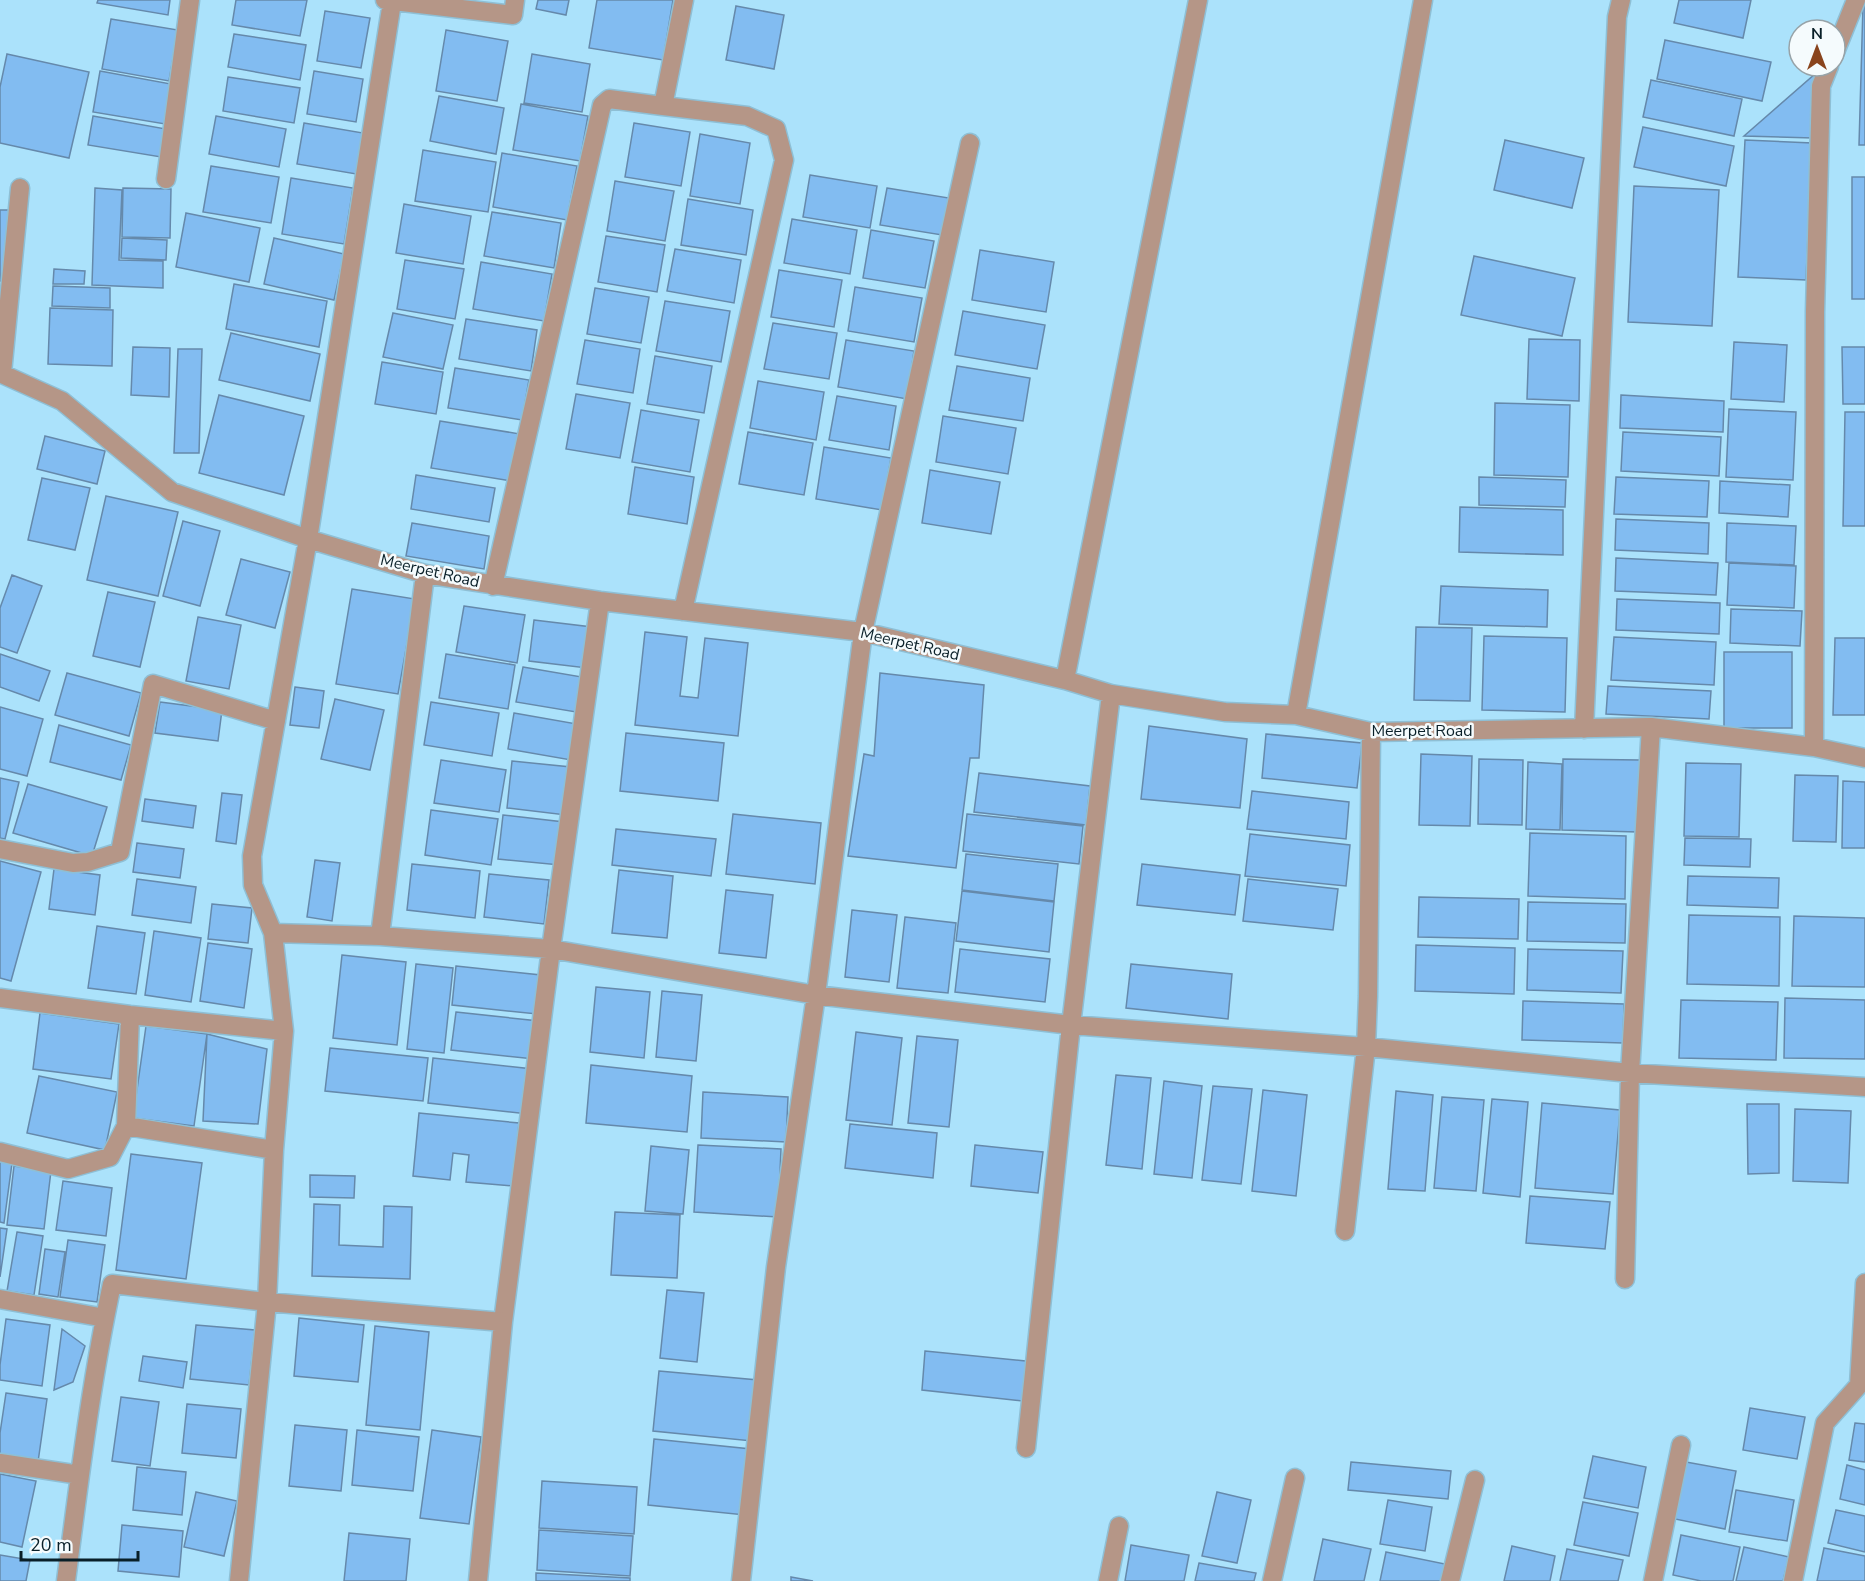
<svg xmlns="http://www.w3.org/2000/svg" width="1865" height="1581" font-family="'Nunito Sans',sans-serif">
<rect width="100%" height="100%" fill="#abe2fb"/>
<path fill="#82bcf1" stroke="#6589ab" stroke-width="1.5" d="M 98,0 L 170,0 L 168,15 L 97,3 Z
M 236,0 L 307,0 L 300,36 L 232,25 Z
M 538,0 L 569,0 L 566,15 L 536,9 Z
M 597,0 L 673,0 L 663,60 L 589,48 Z
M 1679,0 L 1751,0 L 1743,38 L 1674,23 Z
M 1863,5 L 1865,5 L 1865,145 L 1859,145 Z
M 736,6 L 784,15 L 774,69 L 726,60 Z
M 325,11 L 370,18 L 361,68 L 317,61 Z
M 111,19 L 178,30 L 169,81 L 102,69 Z
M 446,30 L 508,41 L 497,101 L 436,91 Z
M 234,34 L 306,45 L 300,80 L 228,67 Z
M 1665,40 L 1771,62 L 1762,101 L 1657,79 Z
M 7,54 L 89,72 L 69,158 L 0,143 L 0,87 Z
M 532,54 L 590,64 L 582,112 L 524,103 Z
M 100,71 L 171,84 L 165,124 L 93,112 Z
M 314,71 L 363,79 L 356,122 L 307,114 Z
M 1815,74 L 1813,138 L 1744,136 Z
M 228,77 L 300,88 L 294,123 L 223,111 Z
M 1651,80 L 1742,99 L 1734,136 L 1643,117 Z
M 439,96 L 504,108 L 496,154 L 430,141 Z
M 521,104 L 588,116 L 580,161 L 513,150 Z
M 93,116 L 166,129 L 161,157 L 88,145 Z
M 216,116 L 286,129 L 279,167 L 209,154 Z
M 304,123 L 369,134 L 362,175 L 297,164 Z
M 634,123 L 690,132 L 681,186 L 625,177 Z
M 1643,127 L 1734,146 L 1726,186 L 1634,167 Z
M 700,134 L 750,143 L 740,204 L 690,196 Z
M 1505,140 L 1584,158 L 1572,208 L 1494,190 Z
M 1745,140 L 1812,143 L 1806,280 L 1738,277 Z
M 423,150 L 496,162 L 488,212 L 415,201 Z
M 502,153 L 577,166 L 567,220 L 493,207 Z
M 211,166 L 279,177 L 271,223 L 203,212 Z
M 810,175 L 877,186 L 870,228 L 803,217 Z
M 1852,177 L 1865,177 L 1865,299 L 1852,299 Z
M 291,178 L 353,188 L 344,244 L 282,234 Z
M 615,181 L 674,191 L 665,241 L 607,231 Z
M 1634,186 L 1719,190 L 1712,326 L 1628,322 Z
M 95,188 L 122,190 L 119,260 L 163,261 L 163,288 L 92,285 Z
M 123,188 L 171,189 L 170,238 L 122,237 Z
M 887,188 L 949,198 L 942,235 L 880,225 Z
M 688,199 L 753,210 L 746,255 L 681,245 Z
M 404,204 L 471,216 L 463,264 L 396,253 Z
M 0,210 L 10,210 L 7,281 L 0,281 Z
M 492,212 L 561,223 L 554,268 L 484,256 Z
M 186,213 L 260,228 L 249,282 L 176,267 Z
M 792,219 L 857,230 L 850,274 L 784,263 Z
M 871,230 L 934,241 L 925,288 L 863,278 Z
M 606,236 L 665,245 L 657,292 L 598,282 Z
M 122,238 L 167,240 L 166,260 L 121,258 Z
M 274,238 L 344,254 L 334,300 L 264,284 Z
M 675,249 L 741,260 L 734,303 L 667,291 Z
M 980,250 L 1054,262 L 1046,312 L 972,300 Z
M 1474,256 L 1575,278 L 1562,336 L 1461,315 Z
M 405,260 L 464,269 L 455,319 L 397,309 Z
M 481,262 L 552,274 L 544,321 L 473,309 Z
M 54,269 L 85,271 L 84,284 L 53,284 Z
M 779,270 L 842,280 L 834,327 L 771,317 Z
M 234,284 L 327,301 L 319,347 L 226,329 Z
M 53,286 L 110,288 L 110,308 L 52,306 Z
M 855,287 L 922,298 L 914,342 L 848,331 Z
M 595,288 L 649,297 L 641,343 L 587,334 Z
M 665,301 L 730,311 L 721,362 L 656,351 Z
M 50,308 L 113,310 L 112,366 L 48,364 Z
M 963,311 L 1045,325 L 1037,369 L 955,355 Z
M 393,313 L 453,325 L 443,369 L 383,357 Z
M 466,319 L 537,330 L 531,371 L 459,359 Z
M 773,323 L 837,333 L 829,379 L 764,369 Z
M 231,333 L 320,354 L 310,401 L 219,380 Z
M 1529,339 L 1580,340 L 1579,401 L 1527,399 Z
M 585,340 L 640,349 L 633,393 L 577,384 Z
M 846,340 L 914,351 L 907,399 L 838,387 Z
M 1734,342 L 1787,345 L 1784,402 L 1731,399 Z
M 133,347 L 170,348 L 169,397 L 131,395 Z
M 1842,347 L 1865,347 L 1865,404 L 1843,404 Z
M 178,349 L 202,349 L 199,453 L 174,453 Z
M 655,356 L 712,366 L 704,413 L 647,404 Z
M 382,362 L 443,372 L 436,414 L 375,404 Z
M 957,366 L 1030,378 L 1023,421 L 949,410 Z
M 455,368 L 529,380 L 522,420 L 448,408 Z
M 758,381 L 824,392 L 816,440 L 750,428 Z
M 576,394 L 630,403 L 620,458 L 566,449 Z
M 219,395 L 304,416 L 284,495 L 199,473 Z
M 1621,395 L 1724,401 L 1723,432 L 1620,428 Z
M 837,396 L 896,406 L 889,450 L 829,440 Z
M 1495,403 L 1570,405 L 1568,477 L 1494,475 Z
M 1729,409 L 1796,412 L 1793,480 L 1726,477 Z
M 641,410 L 699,420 L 690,472 L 632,462 Z
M 1845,412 L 1865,412 L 1865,526 L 1843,526 Z
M 943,416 L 1016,428 L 1008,474 L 936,462 Z
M 440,421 L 520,434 L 512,481 L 431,468 Z
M 748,432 L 813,443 L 804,495 L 739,484 Z
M 1623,432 L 1721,437 L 1719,476 L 1621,471 Z
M 45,436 L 105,451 L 97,484 L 37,469 Z
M 824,447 L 891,458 L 882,510 L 816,499 Z
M 635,467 L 694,477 L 687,524 L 628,514 Z
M 930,470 L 1000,482 L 991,534 L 922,523 Z
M 416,475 L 495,488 L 489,522 L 411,509 Z
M 1479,477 L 1566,480 L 1565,507 L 1479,505 Z
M 1616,477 L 1709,481 L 1707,517 L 1614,514 Z
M 42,478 L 90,488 L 75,550 L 28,540 Z
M 1720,481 L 1790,485 L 1788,517 L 1719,513 Z
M 106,496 L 178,512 L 158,596 L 87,580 Z
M 1460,507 L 1563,510 L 1563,555 L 1459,552 Z
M 1616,519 L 1709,523 L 1708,554 L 1615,550 Z
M 183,521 L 220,531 L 200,606 L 163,596 Z
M 412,523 L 489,536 L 484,569 L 406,556 Z
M 1727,523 L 1796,526 L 1794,565 L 1726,562 Z
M 1616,558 L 1718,563 L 1716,595 L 1615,591 Z
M 241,559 L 290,572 L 275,628 L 226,615 Z
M 1729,563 L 1796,566 L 1794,608 L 1727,605 Z
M 12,575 L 42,586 L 17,653 L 0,647 L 0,608 Z
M 1441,586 L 1548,590 L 1547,627 L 1439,624 Z
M 352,589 L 415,599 L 398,694 L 336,684 Z
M 108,592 L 155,602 L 140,667 L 93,656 Z
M 1617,599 L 1720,603 L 1719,634 L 1616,630 Z
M 464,606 L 525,615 L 517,663 L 456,652 Z
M 1731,609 L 1802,611 L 1800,646 L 1730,643 Z
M 198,617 L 241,625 L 229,689 L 186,681 Z
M 534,620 L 592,627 L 587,668 L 529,661 Z
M 1416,627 L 1472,628 L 1470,701 L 1414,700 Z
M 645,632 L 687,637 L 680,696 L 698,698 L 705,638 L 748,643 L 738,736 L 635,725 Z
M 1484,636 L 1567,638 L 1565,712 L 1482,710 Z
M 1614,637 L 1716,642 L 1714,685 L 1611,680 Z
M 1835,638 L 1865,638 L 1865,715 L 1833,715 Z
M 1724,652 L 1792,652 L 1792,728 L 1724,728 Z
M 0,654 L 50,671 L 39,701 L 0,687 Z
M 446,654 L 515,665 L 508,709 L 439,698 Z
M 523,667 L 582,677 L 576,712 L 516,702 Z
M 67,673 L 141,693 L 129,736 L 55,715 Z
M 880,673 L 984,685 L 979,758 L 970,758 L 956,868 L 848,856 L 864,754 L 874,756 Z
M 1608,686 L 1711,691 L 1709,719 L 1606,714 Z
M 295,687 L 324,691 L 319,728 L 290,725 Z
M 335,699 L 384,710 L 370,770 L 321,759 Z
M 160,702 L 222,710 L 218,741 L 155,733 Z
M 431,702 L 499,713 L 492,756 L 424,745 Z
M 0,707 L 43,719 L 27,776 L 0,769 Z
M 514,713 L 577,724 L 571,760 L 508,749 Z
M 59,725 L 131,745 L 121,780 L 50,762 Z
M 1149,726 L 1247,739 L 1240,808 L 1141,799 Z
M 626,733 L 724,743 L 718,801 L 620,791 Z
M 1266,734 L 1362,743 L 1357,788 L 1262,778 Z
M 1421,754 L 1472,756 L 1470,826 L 1419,825 Z
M 1479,759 L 1523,760 L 1522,825 L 1478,824 Z
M 1563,759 L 1640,760 L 1638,832 L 1562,830 Z
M 441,760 L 506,770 L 499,812 L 434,803 Z
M 512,761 L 571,767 L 566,815 L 507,808 Z
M 1528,762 L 1562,764 L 1560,830 L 1526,829 Z
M 1686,763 L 1741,764 L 1739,837 L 1684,836 Z
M 979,773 L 1090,786 L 1086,825 L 974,812 Z
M 1795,775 L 1838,776 L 1836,842 L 1793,841 Z
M 0,778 L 19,782 L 5,839 L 0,838 Z
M 1843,781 L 1865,782 L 1865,848 L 1842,848 Z
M 28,784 L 107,807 L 92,856 L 13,833 Z
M 1252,791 L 1349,802 L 1346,839 L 1247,829 Z
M 222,793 L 242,795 L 236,844 L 216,841 Z
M 145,799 L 196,806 L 193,828 L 142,821 Z
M 431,810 L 498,819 L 491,865 L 425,855 Z
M 733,814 L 821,823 L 815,884 L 726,874 Z
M 967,814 L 1083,826 L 1079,864 L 963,851 Z
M 503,815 L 564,822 L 560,865 L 498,859 Z
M 616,829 L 716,839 L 711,876 L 612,865 Z
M 1530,833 L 1626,836 L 1625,899 L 1528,896 Z
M 1250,834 L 1350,845 L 1346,886 L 1245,876 Z
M 1685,838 L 1751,839 L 1750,867 L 1684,865 Z
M 137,843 L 184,849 L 180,878 L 133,872 Z
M 966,854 L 1058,864 L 1054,901 L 962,890 Z
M 315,860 L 340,863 L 332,921 L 307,917 Z
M 0,861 L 41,872 L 11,981 L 0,978 Z
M 412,864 L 480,871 L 475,918 L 407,910 Z
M 1142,864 L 1240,875 L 1235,915 L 1137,905 Z
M 54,869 L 100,875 L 95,915 L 49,909 Z
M 619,870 L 673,876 L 667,938 L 612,933 Z
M 489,874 L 549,880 L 544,924 L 484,917 Z
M 1688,876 L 1779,878 L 1778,908 L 1687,905 Z
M 137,879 L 196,887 L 191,923 L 132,915 Z
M 1248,879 L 1338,889 L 1333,930 L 1243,921 Z
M 726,890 L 773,895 L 766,958 L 719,953 Z
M 962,891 L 1054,902 L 1049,952 L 956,941 Z
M 1419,897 L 1519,899 L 1518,939 L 1418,937 Z
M 1528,902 L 1626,904 L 1625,943 L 1527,941 Z
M 212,904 L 252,908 L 248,943 L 208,939 Z
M 852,910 L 897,915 L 889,982 L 845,977 Z
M 1689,915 L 1780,917 L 1779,986 L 1687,984 Z
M 1794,916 L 1865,918 L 1865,987 L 1792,986 Z
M 905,917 L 956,923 L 948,993 L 897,988 Z
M 97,926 L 145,933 L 136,994 L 88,988 Z
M 154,931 L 201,938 L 191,1002 L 145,995 Z
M 208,943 L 252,949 L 244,1008 L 200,1001 Z
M 1416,945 L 1515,948 L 1514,994 L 1415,991 Z
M 960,949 L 1050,959 L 1045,1002 L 955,992 Z
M 1528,949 L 1623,951 L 1621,993 L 1527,990 Z
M 342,955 L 406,962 L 397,1045 L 333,1038 Z
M 416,964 L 453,968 L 444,1053 L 407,1049 Z
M 1131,964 L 1232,974 L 1228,1019 L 1126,1008 Z
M 456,966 L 541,975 L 537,1014 L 452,1005 Z
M 596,987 L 650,992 L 644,1058 L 590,1052 Z
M 662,991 L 702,995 L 696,1061 L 656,1057 Z
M 1785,998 L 1865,1000 L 1865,1059 L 1784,1058 Z
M 1681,1000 L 1778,1002 L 1776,1060 L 1679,1058 Z
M 1523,1001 L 1624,1004 L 1623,1043 L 1522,1040 Z
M 456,1012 L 539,1021 L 534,1059 L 451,1050 Z
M 40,1013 L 119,1024 L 111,1079 L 33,1069 Z
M 146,1026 L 207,1034 L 194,1126 L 133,1118 Z
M 856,1032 L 902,1038 L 892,1125 L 846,1120 Z
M 207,1034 L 267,1049 L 258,1124 L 203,1121 Z
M 917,1036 L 958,1040 L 949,1127 L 908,1123 Z
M 330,1048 L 428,1058 L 423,1101 L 325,1091 Z
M 433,1058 L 533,1069 L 528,1114 L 428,1103 Z
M 591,1065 L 692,1076 L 687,1132 L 586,1123 Z
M 1116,1075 L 1151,1078 L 1142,1169 L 1106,1165 Z
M 39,1076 L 117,1092 L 105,1150 L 27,1133 Z
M 1164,1081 L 1202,1086 L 1192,1178 L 1154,1174 Z
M 1213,1086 L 1252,1089 L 1241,1184 L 1202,1180 Z
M 1263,1090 L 1307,1095 L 1296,1196 L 1252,1191 Z
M 1396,1091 L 1433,1095 L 1425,1191 L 1388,1189 Z
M 703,1092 L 788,1097 L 786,1142 L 701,1138 Z
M 1442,1097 L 1484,1100 L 1476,1191 L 1434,1188 Z
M 1492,1099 L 1528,1102 L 1520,1197 L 1483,1193 Z
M 1542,1103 L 1620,1110 L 1613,1194 L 1535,1188 Z
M 1747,1104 L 1779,1104 L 1779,1173 L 1748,1174 Z
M 1795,1109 L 1851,1111 L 1848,1183 L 1793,1181 Z
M 419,1113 L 519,1123 L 513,1186 L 466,1182 L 469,1155 L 453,1153 L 450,1180 L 413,1176 Z
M 850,1124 L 937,1133 L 933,1178 L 845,1168 Z
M 698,1145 L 781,1149 L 778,1217 L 694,1212 Z
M 975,1145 L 1043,1152 L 1038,1193 L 971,1186 Z
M 651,1146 L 689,1150 L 683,1214 L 645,1211 Z
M 131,1154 L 202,1163 L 186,1279 L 116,1270 Z
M 0,1161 L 12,1163 L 4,1223 L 0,1222 Z
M 14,1166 L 51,1171 L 44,1229 L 7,1225 Z
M 310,1175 L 355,1176 L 354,1198 L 310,1197 Z
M 63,1181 L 112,1188 L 106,1236 L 56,1230 Z
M 1530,1196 L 1610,1202 L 1605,1249 L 1526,1243 Z
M 314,1204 L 340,1205 L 339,1245 L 383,1247 L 384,1206 L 412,1207 L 410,1279 L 312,1276 Z
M 615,1212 L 680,1215 L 677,1278 L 611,1275 Z
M 0,1228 L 7,1229 L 0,1277 Z
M 17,1232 L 43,1236 L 34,1295 L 7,1291 Z
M 68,1240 L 105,1245 L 97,1302 L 60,1297 Z
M 45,1249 L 65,1252 L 58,1297 L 39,1294 Z
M 667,1290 L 704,1293 L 697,1362 L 660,1358 Z
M 299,1318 L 364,1325 L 358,1382 L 294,1376 Z
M 6,1319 L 50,1325 L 42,1386 L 0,1380 L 0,1365 Z
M 196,1325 L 255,1330 L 249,1385 L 190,1379 Z
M 375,1326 L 429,1332 L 420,1430 L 366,1425 Z
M 62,1329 L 85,1346 L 73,1382 L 54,1390 Z
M 925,1351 L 1035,1362 L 1031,1402 L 922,1390 Z
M 143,1356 L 187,1362 L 183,1388 L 139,1381 Z
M 659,1371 L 758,1380 L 752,1441 L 653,1431 Z
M 6,1393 L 47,1399 L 38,1462 L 0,1457 L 0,1433 Z
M 121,1397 L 159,1402 L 150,1466 L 112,1461 Z
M 187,1404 L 241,1409 L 236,1458 L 182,1453 Z
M 1750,1408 L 1805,1417 L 1797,1459 L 1743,1450 Z
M 1855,1423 L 1865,1424 L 1865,1462 L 1849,1460 Z
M 295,1425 L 347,1430 L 341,1491 L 289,1486 Z
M 357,1430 L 419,1437 L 413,1491 L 352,1485 Z
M 432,1430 L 481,1437 L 469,1524 L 420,1518 Z
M 654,1439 L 751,1449 L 745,1515 L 648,1505 Z
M 1593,1456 L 1646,1467 L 1638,1508 L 1584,1498 Z
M 1351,1462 L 1451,1471 L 1448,1499 L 1348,1490 Z
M 1686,1462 L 1736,1471 L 1725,1529 L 1675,1519 Z
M 1847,1465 L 1865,1470 L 1865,1505 L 1840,1499 Z
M 137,1467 L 186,1472 L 182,1515 L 133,1510 Z
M 0,1474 L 36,1481 L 22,1547 L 0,1542 Z
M 542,1481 L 637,1487 L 634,1534 L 539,1528 Z
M 1736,1490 L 1794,1500 L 1787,1541 L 1729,1532 Z
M 196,1492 L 237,1501 L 224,1556 L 184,1547 Z
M 1217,1492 L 1251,1500 L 1237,1563 L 1202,1556 Z
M 1388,1500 L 1432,1507 L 1425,1551 L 1380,1544 Z
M 1583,1502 L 1638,1513 L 1629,1556 L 1574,1545 Z
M 1836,1510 L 1865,1516 L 1865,1552 L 1828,1543 Z
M 122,1525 L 183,1531 L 179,1577 L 118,1571 Z
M 539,1530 L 633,1536 L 630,1576 L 537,1570 Z
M 349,1533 L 410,1539 L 406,1581 L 344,1581 Z
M 1681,1535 L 1740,1547 L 1733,1581 L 1701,1581 L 1673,1575 Z
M 1323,1539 L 1371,1549 L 1364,1581 L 1314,1581 Z
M 1131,1545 L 1189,1555 L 1184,1581 L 1125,1581 Z
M 1512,1546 L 1555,1556 L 1550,1581 L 1504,1581 Z
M 1744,1547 L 1789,1557 L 1783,1581 L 1736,1581 Z
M 1824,1548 L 1865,1556 L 1865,1581 L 1817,1581 Z
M 1567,1549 L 1623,1560 L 1618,1581 L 1560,1581 Z
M 1386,1552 L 1445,1564 L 1441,1581 L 1380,1581 Z
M 0,1555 L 30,1560 L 26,1581 L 0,1581 Z
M 1199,1563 L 1256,1573 L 1254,1581 L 1195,1581 Z
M 536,1573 L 630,1578 L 630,1581 L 536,1581 Z
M 791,1577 L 813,1581 L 791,1581 Z"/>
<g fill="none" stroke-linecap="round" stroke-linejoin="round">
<defs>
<path id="minor" d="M 385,0 L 513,15 L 515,0
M 392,2 L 308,539 L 252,856 L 253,885 L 273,933 L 380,936 L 551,949 L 816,995 L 1071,1025 L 1366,1047 L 1630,1073 L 1865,1087
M 1835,52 L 1856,0
M 663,106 L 747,116 L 776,129 L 784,160 L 683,611
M 166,179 L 190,0
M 0,373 L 62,401 L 172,492 L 308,539 L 425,574 L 600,601 L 863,632 L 1065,680 L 1111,694 L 1225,712 L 1296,715 L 1371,732 L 1651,727 L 1814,747 L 1865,758
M 2,373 L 20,188
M 493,586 L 602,105 L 609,99 L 663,106 L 684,0
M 1065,680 L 1198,0
M 1296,715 L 1423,0
M 1584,729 L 1617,17 L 1621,0
M 1814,747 L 1815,312 L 1821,86 L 1829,66
M 0,849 L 73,863 L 88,862 L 120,852 L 153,684 L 276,721
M 380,936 L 425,574
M 0,998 L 130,1015 L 284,1031
M 126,1126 L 274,1150
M 0,1152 L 68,1169 L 110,1157 L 126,1126 L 130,1015
M 1345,1231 L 1366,1047 L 1368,996 L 1371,732
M 1625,1279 L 1630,1073 L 1651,727
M 0,1299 L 105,1318
M 1026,1448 L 1071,1025 L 1111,694
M 0,1463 L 80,1475
M 66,1581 C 79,1482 91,1381 112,1284 L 267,1302 L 503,1322
M 239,1581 L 267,1302 L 274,1150 L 284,1031 L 273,933
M 478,1581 L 503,1322 L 551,949 L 600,601
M 741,1581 L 776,1267 L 816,995 L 863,632 L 970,143
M 1108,1581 L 1119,1526
M 1272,1581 L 1295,1478
M 1450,1581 L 1475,1480
M 1653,1581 L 1681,1445
M 1793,1581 L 1825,1423 L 1859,1385 L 1865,1283"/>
</defs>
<use href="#minor" stroke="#8ebfd5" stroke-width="21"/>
<use href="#minor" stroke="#b59687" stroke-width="18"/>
</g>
<g text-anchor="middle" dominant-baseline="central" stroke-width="5" stroke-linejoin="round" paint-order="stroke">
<g font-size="16" fill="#091f28" stroke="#f5fbfd">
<text transform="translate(430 571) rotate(13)">Meerpet Road</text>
<text transform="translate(910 644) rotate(13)">Meerpet Road</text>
<text x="1422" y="731">Meerpet Road</text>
</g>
</g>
<g transform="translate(1817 48)"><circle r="28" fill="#f5fbfd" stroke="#97a3a8" stroke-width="1.5"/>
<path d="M0-4.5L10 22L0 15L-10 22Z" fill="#89441d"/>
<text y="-9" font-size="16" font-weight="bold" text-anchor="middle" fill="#091f28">N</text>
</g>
<path d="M21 1551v9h117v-9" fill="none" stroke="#091f28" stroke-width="3"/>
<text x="30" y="1551" font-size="18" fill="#091f28" stroke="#f5fbfd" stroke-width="4.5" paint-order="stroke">20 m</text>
</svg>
